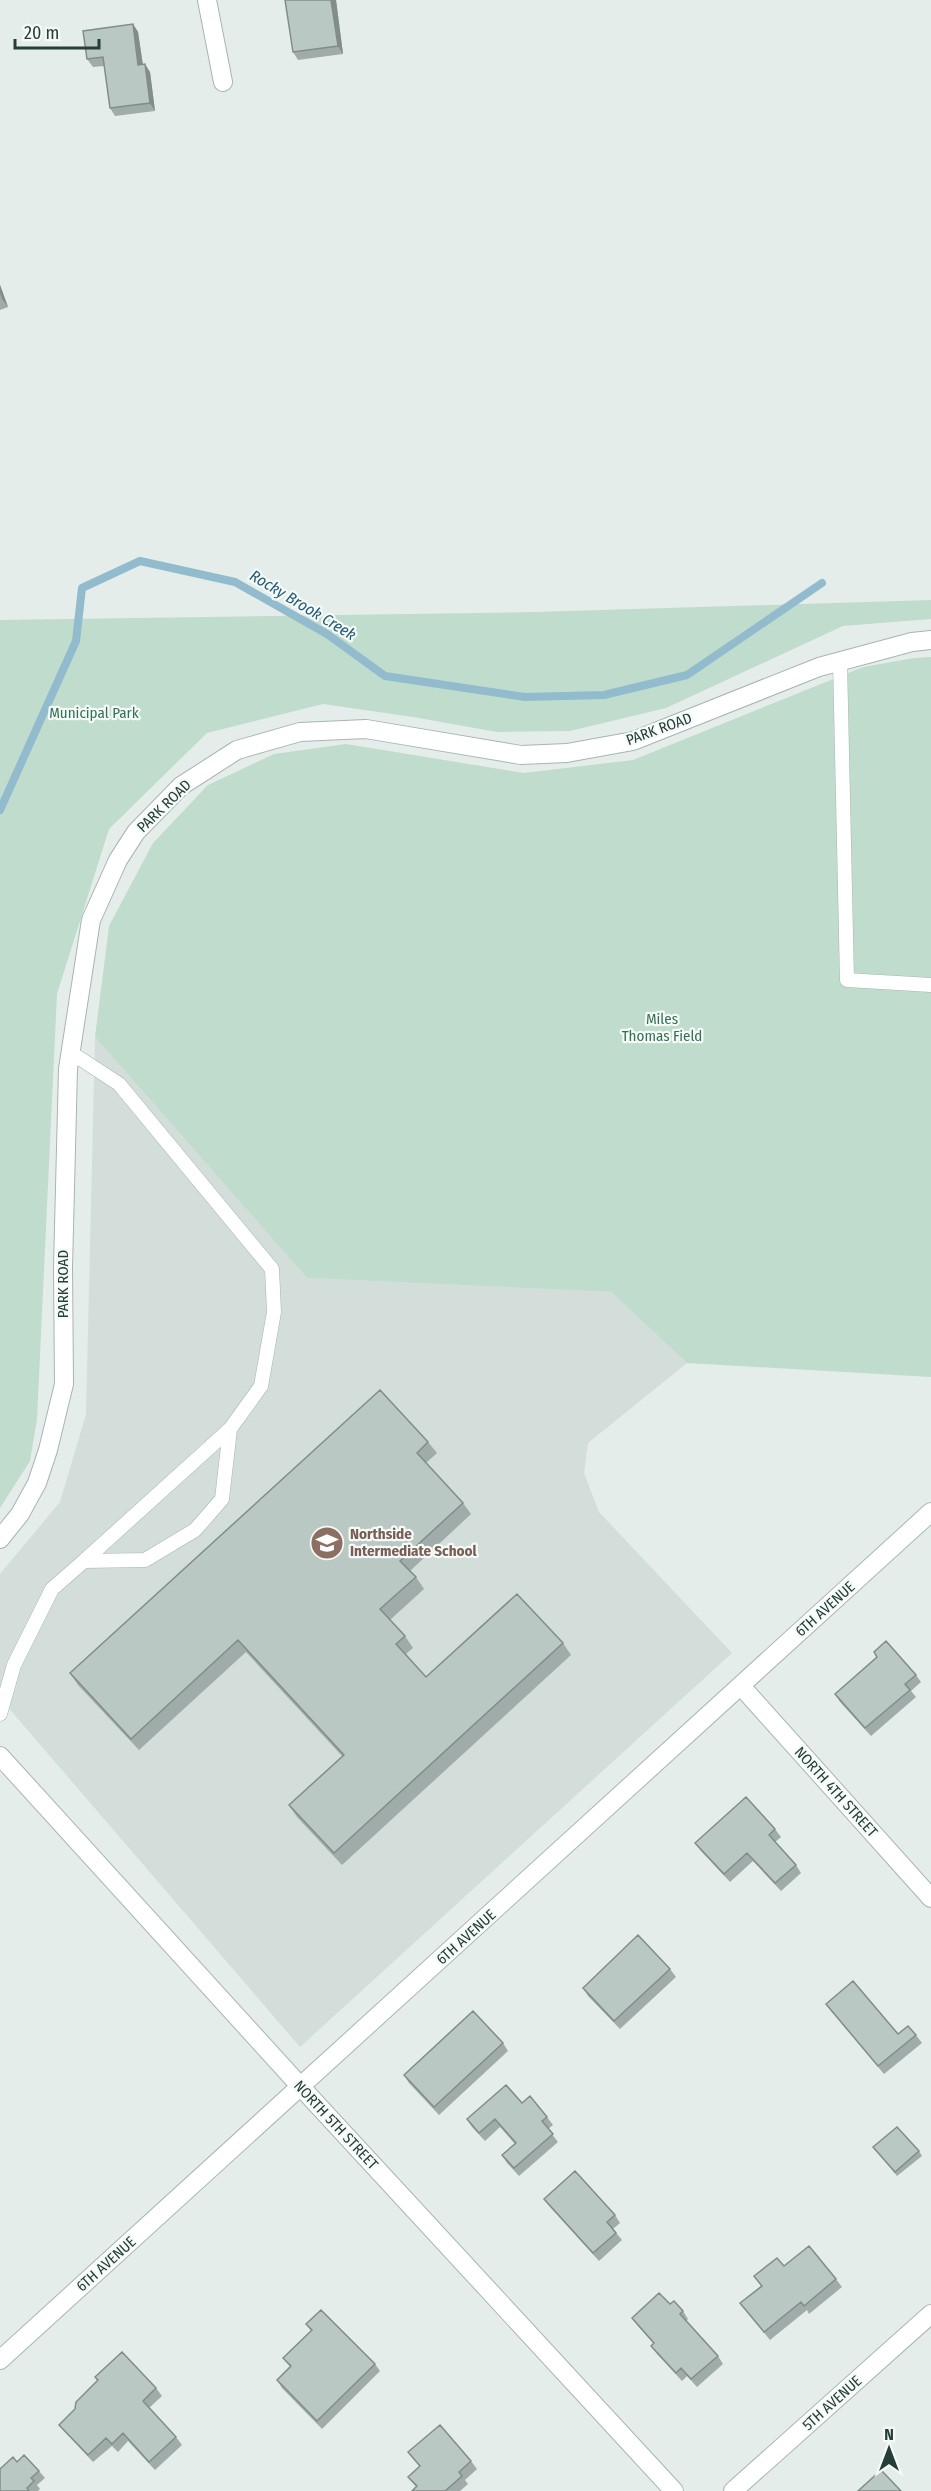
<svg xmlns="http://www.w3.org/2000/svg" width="931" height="2491" font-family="'Fira Sans Condensed',sans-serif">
<rect width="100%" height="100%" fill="#e5edeb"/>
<path fill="#d3ddda" d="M 95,1037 L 307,1278 L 611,1292 L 687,1363 L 588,1443 L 584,1473 L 599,1512 L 732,1653 L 300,2047 L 0,1698 L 0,1574 L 60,1502 L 86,1414 Z"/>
<path fill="#c0dccc" d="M 931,600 L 931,619 L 843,626 L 666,708 L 570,731 L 497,732 L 413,717 L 323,704 L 207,733 L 109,829 L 57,994 L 37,1419 L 30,1461 L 0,1508 L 0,620 L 536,612 Z
M 931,657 L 931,1377 L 687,1363 L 611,1292 L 307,1278 L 95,1037 L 109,926 L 153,843 L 208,785 L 274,754 L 346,744 L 524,773 L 633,760 L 863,667 L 914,658 Z"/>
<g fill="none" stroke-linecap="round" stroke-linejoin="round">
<path stroke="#92bbcd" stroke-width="8" d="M 0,810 L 76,641 L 82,588 L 140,561 L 235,582 L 327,634 L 385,676 L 525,697 L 604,695 L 687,675 L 822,583"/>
<defs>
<path id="lane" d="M 840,661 L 847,980 L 931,985
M 84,1561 L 230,1429
M 0,1714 L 14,1665 L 52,1589 L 84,1561 L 145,1560 L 195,1530 L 222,1499 L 230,1429 L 261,1386 L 274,1312 L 272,1269 L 119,1084 L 70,1052"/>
<path id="street" d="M 207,0 L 223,82
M 0,1539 L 20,1514 L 37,1483 L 48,1450 L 64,1384 L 63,1267 L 68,1069 L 91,920 L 118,860 L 136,832 L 181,786 L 237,750 L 300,732 L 366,729 L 521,755 L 567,753 L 633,741 L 819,667 L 912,642 L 931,640
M 741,1686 L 931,1898
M 0,1756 L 301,2087 L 674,2491
M 0,2360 L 931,1512
M 733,2491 L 931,2314"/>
</defs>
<use href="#lane" stroke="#a8b5b2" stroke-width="15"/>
<use href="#street" stroke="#a8b5b2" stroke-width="20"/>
<use href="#lane" stroke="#fff" stroke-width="14"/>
<use href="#street" stroke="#fff" stroke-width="18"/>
</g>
<path fill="#a0aca9" d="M 336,0 L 343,54 L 298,60 L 293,52 Z
M 133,24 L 138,32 L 143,65 L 150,72 L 155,111 L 115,116 L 110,108 L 104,66 L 93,67 L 87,59 Z
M 0,285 L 8,307 L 0,310 Z
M 428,1442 L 437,1453 L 426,1463 L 463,1503 L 471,1514 L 410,1571 L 416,1577 L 424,1589 L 390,1620 L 405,1636 L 413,1648 L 406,1654 L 426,1677 L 563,1643 L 571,1655 L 342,1865 L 297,1817 L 289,1805 L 342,1756 L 246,1652 L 139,1750 L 78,1685 L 70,1673 Z
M 874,1652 L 916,1675 L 921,1682 L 911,1691 L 916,1697 L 871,1736 L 840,1702 L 835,1694 L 877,1657 Z
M 775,1829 L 781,1837 L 775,1842 L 796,1865 L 801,1873 L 781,1891 L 753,1861 L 730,1882 L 701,1851 L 695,1843 Z
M 670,1969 L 676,1977 L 620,2029 L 588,1996 L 583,1988 Z
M 826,2004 L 898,2034 L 916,2035 L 922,2043 L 884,2074 L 832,2012 Z
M 503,2043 L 508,2051 L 439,2115 L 409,2083 L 404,2075 Z
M 522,2103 L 547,2117 L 553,2125 L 548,2129 L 558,2142 L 519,2176 L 507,2163 L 502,2155 L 515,2144 L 500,2127 L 485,2141 L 472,2127 L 467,2119 Z
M 873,2147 L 919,2151 L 922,2156 L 897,2176 Z
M 544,2199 L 615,2215 L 620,2223 L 613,2229 L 622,2240 L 599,2261 L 550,2207 Z
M 784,2266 L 836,2279 L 842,2287 L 809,2314 L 807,2310 L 770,2340 L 740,2303 L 761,2286 L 754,2276 Z
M 670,2304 L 683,2311 L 688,2319 L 686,2321 L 718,2356 L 723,2364 L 697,2387 L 687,2376 L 682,2381 L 657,2354 L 651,2346 L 654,2344 L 637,2325 L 632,2318 Z
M 306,2324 L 375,2364 L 380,2371 L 322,2429 L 282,2388 L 277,2380 L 290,2367 L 283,2358 L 311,2331 Z
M 95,2377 L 156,2388 L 162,2396 L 149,2408 L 176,2437 L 182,2445 L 155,2470 L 128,2441 L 118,2452 L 112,2446 L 93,2462 L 65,2432 L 59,2425 L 75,2409 L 97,2381 Z
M 408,2452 L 471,2461 L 477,2469 L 465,2480 L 468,2484 L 460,2491 L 412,2491 L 416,2487 L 408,2477 L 420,2467 Z
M 17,2462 L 39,2471 L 45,2478 L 37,2485 L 40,2489 L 38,2491 L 0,2491 Z"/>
<path fill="#828c89" d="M 331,0 L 336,0 L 343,54 L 338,46 Z
M 133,24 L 138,32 L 144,73 L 138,65 Z
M 145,64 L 150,72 L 155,111 L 150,103 Z
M 0,285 L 8,307 L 2,299 L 0,293 Z"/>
<path fill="#bac8c4" stroke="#828c89" stroke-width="1.5" d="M 285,0 L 331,0 L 338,46 L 293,52 Z
M 133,24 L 138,65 L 145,64 L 150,103 L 110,108 L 103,57 L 87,59 L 83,31 Z
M 380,1390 L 428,1442 L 417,1453 L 463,1503 L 400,1561 L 416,1577 L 380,1609 L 405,1636 L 396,1644 L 426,1677 L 517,1594 L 563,1643 L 334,1853 L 289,1805 L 344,1755 L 238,1640 L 131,1739 L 70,1673 Z
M 886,1641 L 916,1675 L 905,1684 L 910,1690 L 865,1728 L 835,1694 L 877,1657 L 874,1652 Z
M 746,1797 L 775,1829 L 769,1835 L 796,1865 L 775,1883 L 747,1853 L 724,1874 L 695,1843 Z
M 638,1935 L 670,1969 L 614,2021 L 583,1988 Z
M 853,1981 L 898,2034 L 908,2026 L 916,2035 L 878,2066 L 826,2004 Z
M 473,2011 L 503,2043 L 434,2107 L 404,2075 Z
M 506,2085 L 522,2103 L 530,2096 L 547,2117 L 542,2121 L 553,2134 L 514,2168 L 502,2155 L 516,2143 L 495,2119 L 479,2133 L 467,2119 Z
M 897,2127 L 919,2151 L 895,2172 L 873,2147 Z
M 575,2171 L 615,2215 L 607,2222 L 616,2233 L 593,2253 L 544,2199 Z
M 809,2246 L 836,2279 L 804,2306 L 801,2302 L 764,2332 L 740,2303 L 762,2286 L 754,2276 L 777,2258 L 784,2266 Z
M 659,2293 L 670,2304 L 674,2301 L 683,2311 L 680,2314 L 718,2356 L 691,2379 L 681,2368 L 676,2373 L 651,2346 L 654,2343 L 632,2318 Z
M 321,2310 L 375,2364 L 317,2421 L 277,2380 L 291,2366 L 283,2358 L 312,2330 L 306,2324 Z
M 122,2352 L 156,2388 L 143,2401 L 176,2437 L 149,2462 L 123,2433 L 112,2444 L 106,2438 L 88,2455 L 59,2425 L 75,2409 L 76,2402 L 98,2380 L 95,2377 Z
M 440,2425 L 471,2461 L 459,2472 L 462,2476 L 445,2491 L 412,2491 L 417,2486 L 408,2477 L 420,2466 L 408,2452 Z
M 24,2455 L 39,2471 L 31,2478 L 34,2481 L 27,2488 L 29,2491 L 0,2491 L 0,2469 L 13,2457 L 17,2462 Z
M 881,2470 L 901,2491 L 858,2491 Z"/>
<defs>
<symbol id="school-disc" viewBox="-11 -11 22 22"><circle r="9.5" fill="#8d6e63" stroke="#f5faf8"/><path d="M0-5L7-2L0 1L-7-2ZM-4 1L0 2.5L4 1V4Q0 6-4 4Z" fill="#fff"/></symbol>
</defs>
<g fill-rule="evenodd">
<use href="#school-disc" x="308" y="1524" width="38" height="38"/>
</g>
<g text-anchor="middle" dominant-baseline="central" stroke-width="4.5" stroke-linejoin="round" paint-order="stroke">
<g font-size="15" fill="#337154" stroke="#f5faf8">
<text x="94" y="713">Municipal Park</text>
<text x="662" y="1019">Miles<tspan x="662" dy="17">Thomas Field</tspan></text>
</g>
<g font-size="15" fill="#253e3a" stroke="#f5faf8">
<text transform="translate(659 729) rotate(-20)">PARK ROAD</text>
<text transform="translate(164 806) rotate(-44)">PARK ROAD</text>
<text transform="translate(63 1284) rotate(-90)">PARK ROAD</text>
<text transform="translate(825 1609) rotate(-42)">6TH AVENUE</text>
<text transform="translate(836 1792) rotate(48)">NORTH 4TH STREET</text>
<text transform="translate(466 1937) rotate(-42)">6TH AVENUE</text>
<text transform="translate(336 2125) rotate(47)">NORTH 5TH STREET</text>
<text transform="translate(106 2264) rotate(-42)">6TH AVENUE</text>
<text transform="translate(832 2403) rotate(-42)">5TH AVENUE</text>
</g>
<g font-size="15" font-weight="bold" fill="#785e54" stroke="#f5faf8" text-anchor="start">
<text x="350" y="1534">Northside<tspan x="350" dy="17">Intermediate School</tspan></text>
</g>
<g font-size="16" font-style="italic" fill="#245c75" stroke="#f5faf8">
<text transform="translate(303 605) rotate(31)">Rocky Brook Creek</text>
</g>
</g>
<g transform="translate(889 2449)" stroke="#f5faf8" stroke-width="4.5" paint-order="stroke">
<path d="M0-4.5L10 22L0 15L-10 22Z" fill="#253e3a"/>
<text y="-9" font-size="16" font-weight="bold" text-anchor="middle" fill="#253e3a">N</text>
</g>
<path d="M15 39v9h84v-9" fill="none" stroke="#253e3a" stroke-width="3"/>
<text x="24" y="39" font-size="18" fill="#253e3a" stroke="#f5faf8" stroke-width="4.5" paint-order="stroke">20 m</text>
</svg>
